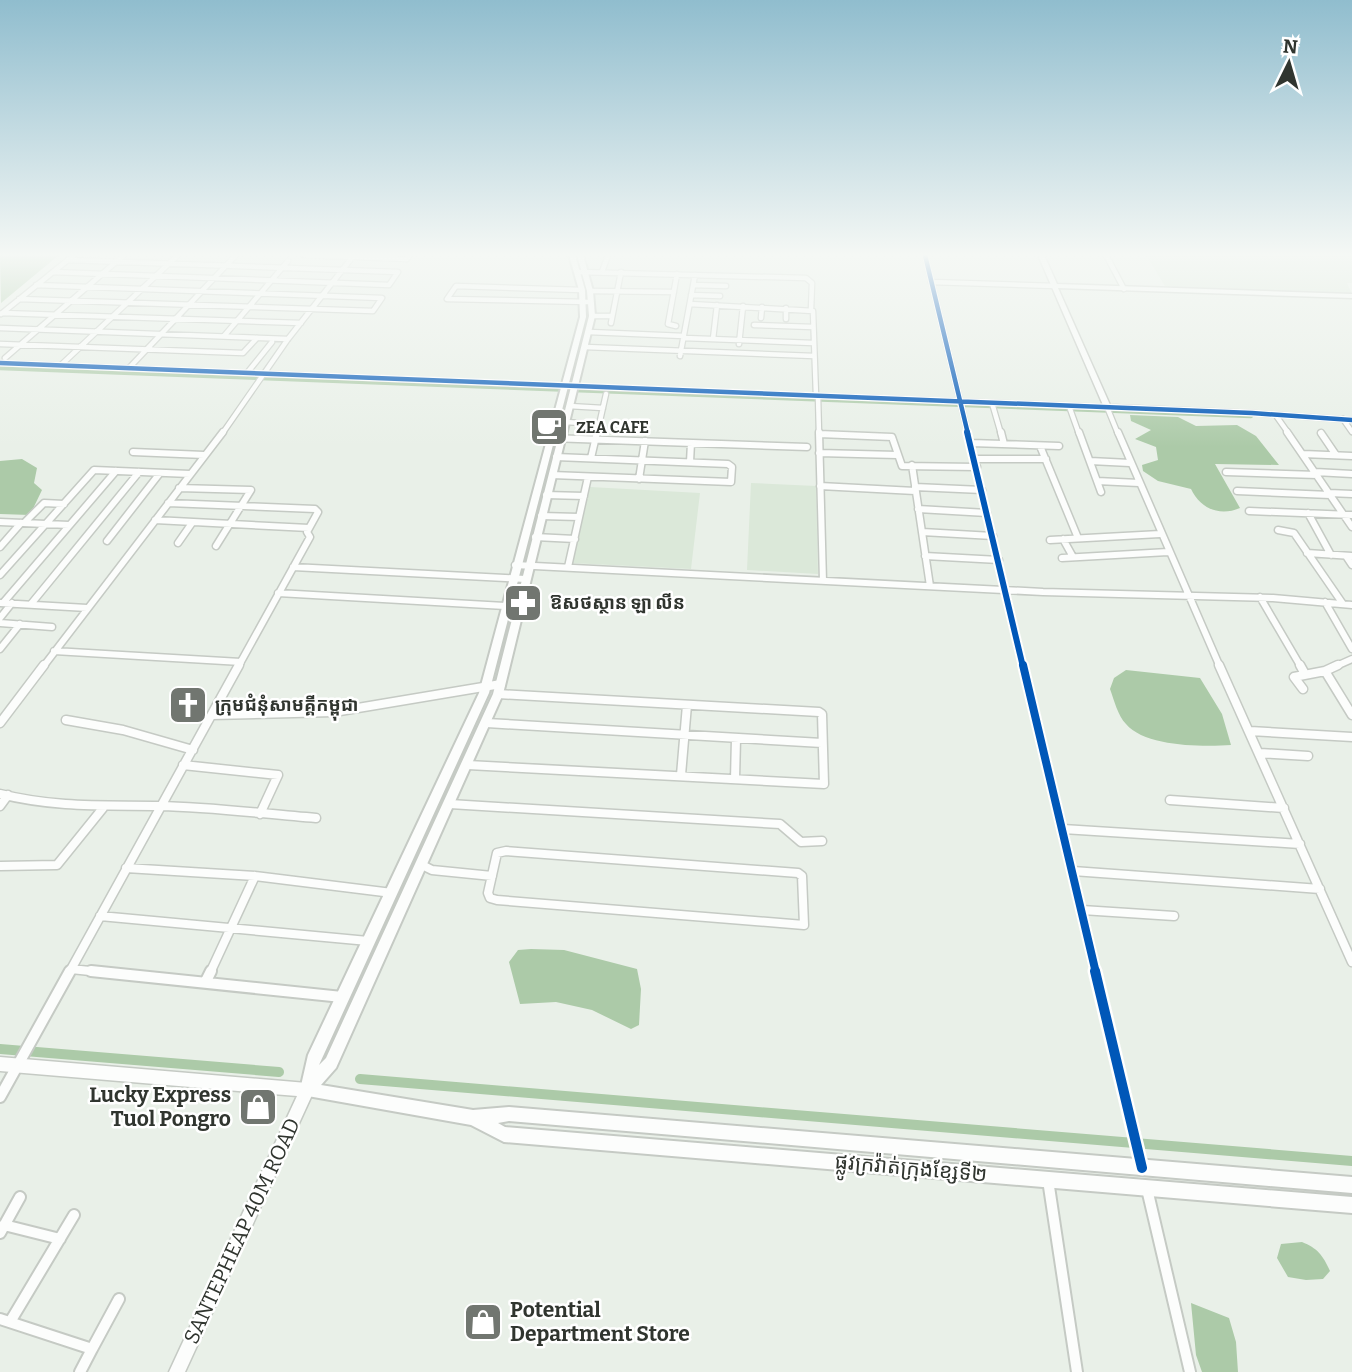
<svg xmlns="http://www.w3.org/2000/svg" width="1352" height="1372" font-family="Bitter,'Noto Sans Khmer',serif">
<rect width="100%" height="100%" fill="#e9f0e8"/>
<path fill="#dbe8d9" d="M 1146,255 L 1352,255 L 1352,283 L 1347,283 L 1352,294 L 1166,288 Z
M 751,483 L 816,486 L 818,574 L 747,570 Z
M 590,487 L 700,493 L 691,569 L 571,563 Z"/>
<path fill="#accaa8" d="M 0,255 L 59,255 L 1,303 Z
M 1130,415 L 1178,417 L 1196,426 L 1237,425 L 1256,436 L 1279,465 L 1215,464 L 1240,508 C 1219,517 1200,508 1191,489 L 1158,481 L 1143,471 L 1142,465 L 1158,460 L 1156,447 L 1135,439 L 1151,430 L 1131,421 Z
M 22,459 L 37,468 L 34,483 L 42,490 L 30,515 L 0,514 L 0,461 Z
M 1126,670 L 1200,678 L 1222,714 L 1231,745 C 1204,747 1145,747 1126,724 C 1118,716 1114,700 1110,689 L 1114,678 Z
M 531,949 L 564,950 L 637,969 L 641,989 L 639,1025 L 631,1029 L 592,1010 L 556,1002 L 520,1004 L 509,962 L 518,950 Z
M 1302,1242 C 1317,1248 1323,1255 1330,1271 L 1323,1279 L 1306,1280 L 1288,1277 L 1277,1258 L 1281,1244 Z
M 1191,1303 L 1229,1318 L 1236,1342 L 1238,1372 L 1202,1372 L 1196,1355 Z"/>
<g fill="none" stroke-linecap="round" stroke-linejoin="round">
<path stroke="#accaa8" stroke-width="4.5" d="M 0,368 L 1251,416"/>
<path stroke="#accaa8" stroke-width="10" d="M 0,1049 L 279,1072
M 360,1079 L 1352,1161"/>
<defs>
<path id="street-far3" d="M 304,255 L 407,259 L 410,255
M 925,255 L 968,434
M 1106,255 L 1124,289
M 53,272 L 389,285 L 398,272 L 68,260
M 579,272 L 806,278 L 812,283 L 811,310
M 602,272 L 608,255
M 931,282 L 1055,286
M 693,285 L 726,286
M 582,290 L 456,286 L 447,299 L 588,302
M 590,291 L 674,292
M 691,295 L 720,296
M 19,299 L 373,311 L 382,298 L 36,285
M 690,304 L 813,311 L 816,396
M 786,308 L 786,319
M 2,313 L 301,323
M 1,314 L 74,255
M 592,316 L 612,316
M 761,318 L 762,307
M 611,323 L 621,272
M 754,325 L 813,327
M 676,326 L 668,324 L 677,274
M 0,328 L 288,339
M 589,332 L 684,336
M 224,336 L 288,261
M 684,338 L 813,343
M 713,339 L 717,305
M 0,344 L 243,353 L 257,338
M 739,344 L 743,306
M 585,347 L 814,356
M 680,356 L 695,275
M 5,358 L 124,255
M 0,363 L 564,386
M 61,365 L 178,255
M 129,368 L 236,255
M 247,373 L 272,342
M 818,396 L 819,434
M 992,403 L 1001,434
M 569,406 L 603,408
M 1069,406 L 1079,434
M 1107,407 L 1118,434
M 1277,417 L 1289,434
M 1343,419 L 1352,432
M 565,422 L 599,424
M 222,434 L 288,339 L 354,255
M 597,434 L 606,394"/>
<path id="street-far2" d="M 819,432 L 823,581
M 967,432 L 1023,667
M 1001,432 L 1004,444
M 1079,432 L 1097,481 L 1139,483
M 1118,432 L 1220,667
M 1287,432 L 1352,527
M 1321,433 L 1336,455
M 819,434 L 892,437 L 902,466 L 977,467
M 550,438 L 807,447
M 971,443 L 1059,446
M 1040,446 L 1078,538
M 133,452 L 204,455
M 819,453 L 897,455
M 1303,454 L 1352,456
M 591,458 L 597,432
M 974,459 L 1046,459
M 1090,461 L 1130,463
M 690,462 L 691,443
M 912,465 L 930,586
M 1226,472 L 1317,475
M 1315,472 L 1352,474
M 552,475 L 731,482 L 732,467 L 728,464 L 556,457
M 639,479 L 645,441
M 1097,481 L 1101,492
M 820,486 L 915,491
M 915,487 L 982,490
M 179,488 L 251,490 L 216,546
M 1237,491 L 1330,495
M 1329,493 L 1352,494
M 546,495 L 584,496
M 168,503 L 315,509 L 318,512 L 307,532 L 310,537 L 238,667
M 918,509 L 987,513
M 1249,511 L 1352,515
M 1308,513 L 1331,555
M 541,516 L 579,517
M 155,520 L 309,528
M 0,522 L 69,525
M 24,523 L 44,503 L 64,504
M 1278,530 L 1294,533 L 1343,604
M 922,532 L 993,536
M 535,537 L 575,539
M 1063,539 L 1073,557
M 1050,540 L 1160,534
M 107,541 L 160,473
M 178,543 L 192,523
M 0,547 L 21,523
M 1307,553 L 1352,556
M 925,556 L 999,560
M 1346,556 L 1352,565
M 1062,558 L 1168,552
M 515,565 L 1043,592 L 1273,598 L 1352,605
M 293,567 L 525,579
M 568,567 L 588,477
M 0,575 L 94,470 L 190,474
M 278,593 L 505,606
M 1260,597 L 1301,667
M 1325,602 L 1352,649
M 0,603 L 87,608
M 3,603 L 116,471
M 31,604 L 139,472
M 0,618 L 12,603
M 0,623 L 52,627
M 0,649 L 20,624
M 54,651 L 241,662
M 43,667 L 223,432
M 1334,667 L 1352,659"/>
<path id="street-far1" d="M 1023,665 L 1096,973
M 1219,665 L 1352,962
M 1300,665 L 1305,674
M 1338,665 L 1325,671 L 1352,715
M 1303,689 L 1294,677 L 1325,671
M 212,715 L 334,712 L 501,684
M 66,720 L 123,730 L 193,750
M 0,723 L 44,665
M 487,723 L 822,743
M 1250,731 L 1352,737
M 1260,753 L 1308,756
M 183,765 L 278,775 L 260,814
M 468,765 L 824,784 L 822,714 L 819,712 L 498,694
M 681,775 L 687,705
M 735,779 L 736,739
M 0,794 C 57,808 103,805 160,806 C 212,807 264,814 316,818
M 1170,800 L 1284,808
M 450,804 L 780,824 L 801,842 L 822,841
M 0,806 L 8,795
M 1063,829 L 1300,844
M 506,851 L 798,873 L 802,876 L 804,925 L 497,900 L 490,898 L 488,893 L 497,853 Z
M 422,865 L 432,870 L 492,876
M 0,866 L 57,865 L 103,808
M 126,868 L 255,876 L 392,893
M 1073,871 L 1320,889
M 1082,910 L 1174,916
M 100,916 L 368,941
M 71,969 L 109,973
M 69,973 L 239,665
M 210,973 L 255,876"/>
<path id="street" d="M 91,971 L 342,997
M 1095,971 L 1142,1167
M 206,981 L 211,971
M 0,1097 L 70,971
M 1048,1180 L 1077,1372
M 1147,1189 L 1190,1372
M 4,1225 L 60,1239
M 0,1233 L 20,1197
M 0,1319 L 92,1349 L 80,1372
M 10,1322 L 74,1215
M 92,1349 L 119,1299"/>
<path id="secondary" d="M 1038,255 L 1044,255 L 1057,284 L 1352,294 L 1352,298 L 1058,288 L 1110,405 L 1252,411 L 1352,418 L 1352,422 L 1252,415 L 564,388 L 561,386 L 564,384 L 1103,405 Z
M 0,1057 L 307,1083 L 312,1085 L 314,1090 L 312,1095 L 185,1372 L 169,1372 L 297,1096 L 0,1071 Z"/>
<path id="primary" d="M 569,255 L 575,255 L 585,290 L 586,317 L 489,693 L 319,1065 L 326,1058 L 493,694 L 589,316 L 587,291 L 577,255 L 583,255 L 593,291 L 595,316 L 503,694 L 336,1068 L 321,1085 L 473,1110 L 509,1107 L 1352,1177 L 1352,1193 L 509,1121 L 498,1123 L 505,1127 L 1352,1197 L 1352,1213 L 504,1142 L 471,1125 L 302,1095 L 300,1090 L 308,1055 L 479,693 L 580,317 L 579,290 Z"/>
</defs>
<use href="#street-far3" stroke="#c5cac4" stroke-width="7"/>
<use href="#street-far2" stroke="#c5cac4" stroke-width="9"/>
<use href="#street-far1" stroke="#c5cac4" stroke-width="11"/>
<use href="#street" stroke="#c5cac4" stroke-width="14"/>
<use href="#secondary" stroke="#c5cac4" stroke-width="3"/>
<use href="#primary" stroke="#c5cac4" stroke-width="4"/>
<use href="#street-far3" stroke="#fcfdfc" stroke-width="4.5"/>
<use href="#street-far2" stroke="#fcfdfc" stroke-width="6"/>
<use href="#street-far1" stroke="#fcfdfc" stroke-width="8"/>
<use href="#street" stroke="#fcfdfc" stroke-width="10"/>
<use href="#secondary" fill="#fcfdfc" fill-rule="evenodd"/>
<use href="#primary" fill="#fcfdfc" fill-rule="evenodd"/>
<defs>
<path id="cycleway-far3" d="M 925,255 L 968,434
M 0,363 L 1252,413 L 1352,420"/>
<path id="cycleway-far2" d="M 967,432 L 1023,667"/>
<path id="cycleway-far1" d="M 1023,665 L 1096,973"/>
<path id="cycleway" d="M 1095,971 L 1142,1168"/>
</defs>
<use href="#cycleway-far3" stroke="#fff" stroke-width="7"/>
<use href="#cycleway-far2" stroke="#fff" stroke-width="10"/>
<use href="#cycleway-far1" stroke="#fff" stroke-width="12"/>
<use href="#cycleway" stroke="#fff" stroke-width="15"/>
<use href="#cycleway-far3" stroke="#0057b8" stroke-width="4.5"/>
<use href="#cycleway-far2" stroke="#0057b8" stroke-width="6"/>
<use href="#cycleway-far1" stroke="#0057b8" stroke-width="8"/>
<use href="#cycleway" stroke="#0057b8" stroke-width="10"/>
</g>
<linearGradient id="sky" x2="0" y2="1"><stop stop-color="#90bdce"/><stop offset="0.57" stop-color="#f5f8f5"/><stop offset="1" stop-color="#f5f8f5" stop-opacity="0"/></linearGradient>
<rect width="1352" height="447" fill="url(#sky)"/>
<defs>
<symbol id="cafe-square" viewBox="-11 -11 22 22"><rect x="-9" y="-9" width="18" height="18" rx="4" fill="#717670" stroke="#fff"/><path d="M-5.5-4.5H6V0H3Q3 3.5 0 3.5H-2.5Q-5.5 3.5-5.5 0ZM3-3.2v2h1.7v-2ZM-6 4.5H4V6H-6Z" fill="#fff"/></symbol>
<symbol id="pharmacy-square" viewBox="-11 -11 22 22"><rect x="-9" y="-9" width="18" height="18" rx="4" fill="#717670" stroke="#fff"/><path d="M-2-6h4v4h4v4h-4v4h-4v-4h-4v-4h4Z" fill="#fff"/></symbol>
<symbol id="church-square" viewBox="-11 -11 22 22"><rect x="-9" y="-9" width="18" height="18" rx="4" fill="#717670" stroke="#fff"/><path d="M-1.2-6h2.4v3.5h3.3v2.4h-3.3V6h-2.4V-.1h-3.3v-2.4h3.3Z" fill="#fff"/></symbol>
<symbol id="shop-square" viewBox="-11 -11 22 22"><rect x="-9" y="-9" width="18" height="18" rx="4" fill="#717670" stroke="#fff"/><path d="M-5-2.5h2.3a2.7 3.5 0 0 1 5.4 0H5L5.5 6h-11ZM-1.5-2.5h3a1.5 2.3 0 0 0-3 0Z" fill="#fff"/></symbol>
</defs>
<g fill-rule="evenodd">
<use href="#cafe-square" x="527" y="405" width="44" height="44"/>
<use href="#pharmacy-square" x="501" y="581" width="44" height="44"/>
<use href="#church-square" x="166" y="683" width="44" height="44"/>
<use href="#shop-square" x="236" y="1085" width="44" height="44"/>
<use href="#shop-square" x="461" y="1300" width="44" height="44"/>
</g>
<g text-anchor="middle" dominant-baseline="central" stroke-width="5" stroke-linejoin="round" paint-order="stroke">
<g font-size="16" font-weight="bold" fill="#30352f" stroke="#fff" text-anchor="start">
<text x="576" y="427">ZEA CAFE</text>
</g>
<g font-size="18" font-weight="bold" fill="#30352f" stroke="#fff" text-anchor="start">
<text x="550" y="603">ឱសថស្ថាន ឡា លីន</text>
<text x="215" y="705">ក្រុមជំនុំសាមគ្គីកម្ពុជា</text>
</g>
<g font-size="21" font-weight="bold" fill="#30352f" stroke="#fff" text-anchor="end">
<text x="231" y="1095">Lucky Express<tspan x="231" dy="24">Tuol Pongro</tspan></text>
<text x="510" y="1310" text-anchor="start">Potential<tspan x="510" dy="24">Department Store</tspan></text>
</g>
<g font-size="21" fill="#30352f" stroke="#fff">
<text transform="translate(911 1168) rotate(5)">ផ្លូវក្រវ៉ាត់ក្រុងខ្សែទី២</text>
<text transform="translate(242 1231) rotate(-65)">SANTEPHEAP 40M ROAD</text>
</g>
</g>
<g transform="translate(1289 63) rotate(5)" stroke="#ffffff" stroke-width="5" paint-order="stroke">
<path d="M0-5L12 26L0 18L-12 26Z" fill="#30352f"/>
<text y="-10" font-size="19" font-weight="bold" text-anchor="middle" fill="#30352f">N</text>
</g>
</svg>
